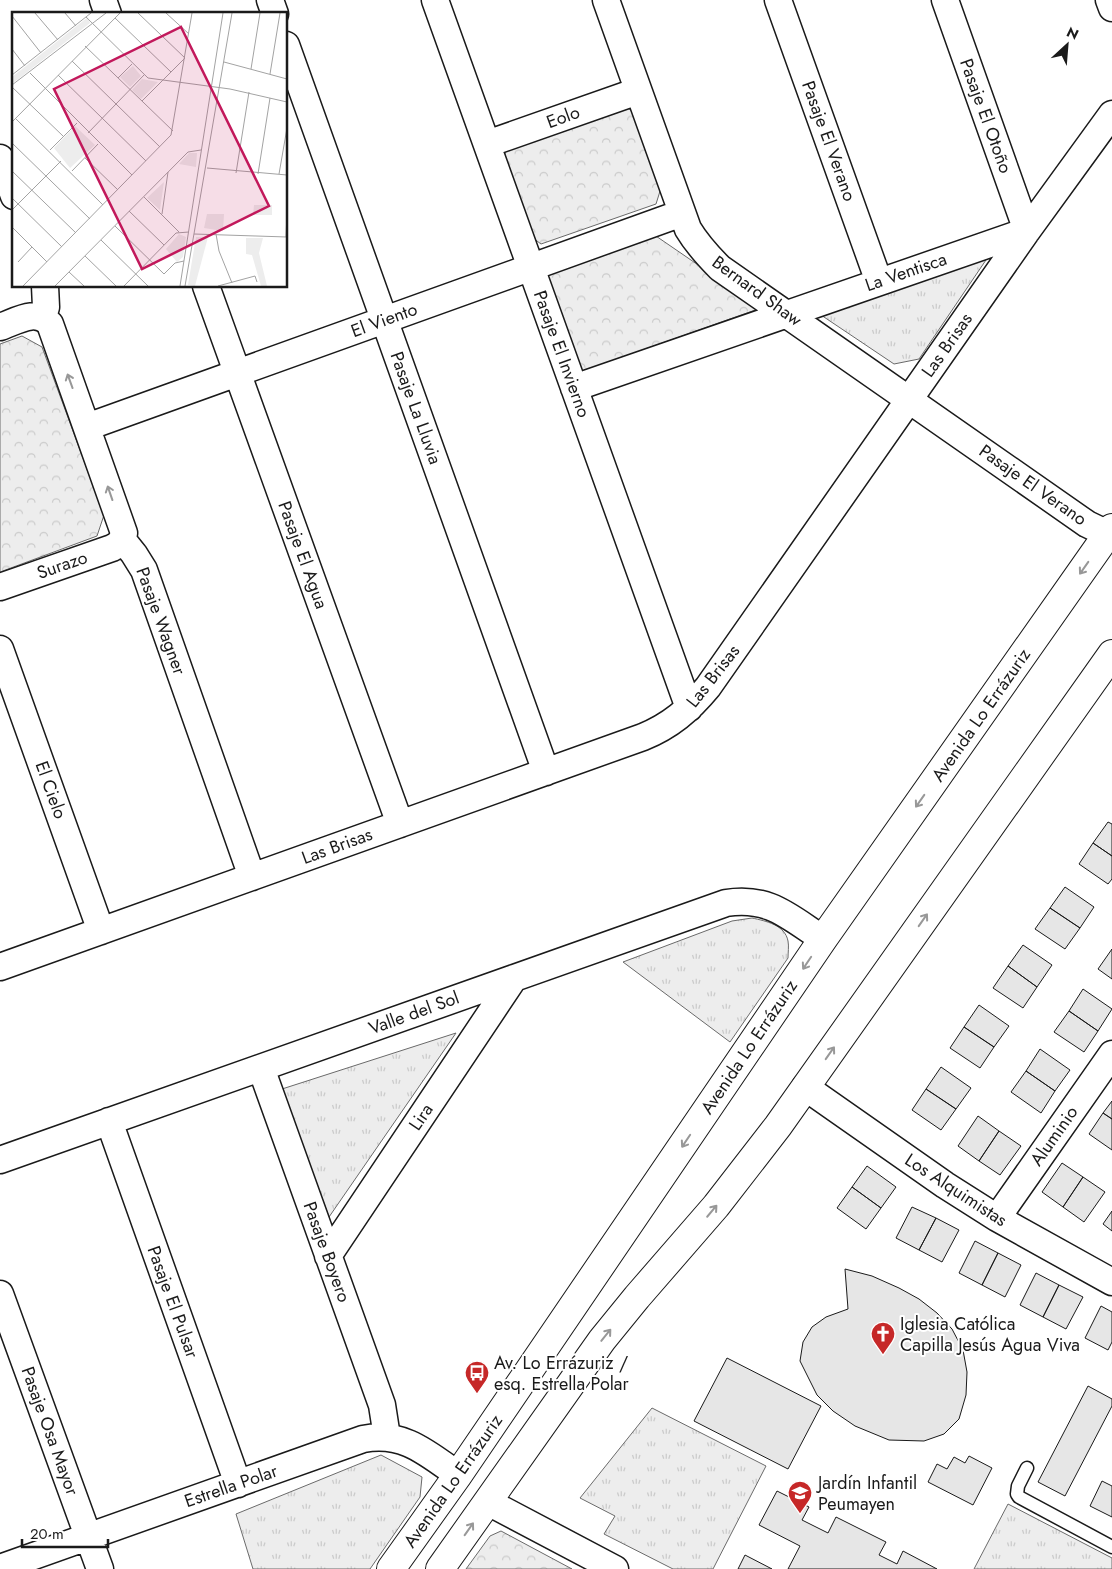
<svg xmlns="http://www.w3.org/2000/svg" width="1112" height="1569" font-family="Jost,sans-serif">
<defs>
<pattern id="grass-tufts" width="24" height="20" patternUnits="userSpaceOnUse" patternTransform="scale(1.25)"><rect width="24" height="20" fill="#ededed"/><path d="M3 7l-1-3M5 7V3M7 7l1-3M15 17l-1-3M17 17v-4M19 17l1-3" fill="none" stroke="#cbcbcb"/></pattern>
<pattern id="forest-crowns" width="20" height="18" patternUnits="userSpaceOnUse" patternTransform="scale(1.25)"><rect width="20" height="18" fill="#ededed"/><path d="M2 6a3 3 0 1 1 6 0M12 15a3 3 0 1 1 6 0" fill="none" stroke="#cbcbcb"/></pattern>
</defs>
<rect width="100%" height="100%" fill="#fff"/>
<path fill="url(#grass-tufts)" stroke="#6a6a6a" d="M 988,257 L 919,359 L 894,364 L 818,313 Z
M 752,918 C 766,921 785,925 788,941 C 789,946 788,953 788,958 L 730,1042 L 623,962 L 732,921 Z
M 456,1033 L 329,1217 L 282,1089 Z
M 652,1408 L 766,1466 L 713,1569 L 673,1569 L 604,1534 L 615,1516 L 580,1498 Z
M 381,1455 L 422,1477 L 420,1497 L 370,1569 L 253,1569 L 236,1514 Z
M 1008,1504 L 1112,1558 L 1112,1569 L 974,1569 Z"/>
<path fill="url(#forest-crowns)" stroke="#6a6a6a" d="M 623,104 L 632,111 L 661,188 L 656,204 L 541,244 L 529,235 L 503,166 L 506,147 Z
M 653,234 L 761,308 L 575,374 L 544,272 Z
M 22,336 L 42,347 L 104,515 L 97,536 L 0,572 L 0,344 Z
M 501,1531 L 572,1569 L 466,1569 L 490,1536 Z"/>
<path fill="#e6e6e6" stroke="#1a1a1a" d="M 1108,822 L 1112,824 L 1112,856 L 1093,843 Z
M 1093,843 L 1112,856 L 1112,879 L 1108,884 L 1079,864 Z
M 1065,887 L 1094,907 L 1080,928 L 1050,908 Z
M 1050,908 L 1080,928 L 1065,949 L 1035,929 Z
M 1023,945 L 1052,965 L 1037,987 L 1008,966 Z
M 1112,949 L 1112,979 L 1098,969 Z
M 1008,966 L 1037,987 L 1023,1008 L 993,988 Z
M 1083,989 L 1112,1009 L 1098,1031 L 1069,1011 Z
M 979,1005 L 1009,1026 L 994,1047 L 964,1027 Z
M 1069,1011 L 1098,1031 L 1084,1052 L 1054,1032 Z
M 964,1027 L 994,1047 L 980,1068 L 950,1048 Z
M 1040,1049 L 1070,1070 L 1055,1091 L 1026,1071 Z
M 941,1067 L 971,1088 L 956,1109 L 926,1089 Z
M 1026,1071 L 1055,1091 L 1041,1113 L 1011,1092 Z
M 926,1089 L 956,1109 L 941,1130 L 912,1110 Z
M 1112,1101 L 1112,1119 L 1103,1113 Z
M 1103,1113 L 1112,1119 L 1112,1150 L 1089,1134 Z
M 978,1116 L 999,1131 L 979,1161 L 958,1146 Z
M 999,1131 L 1021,1146 L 1000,1175 L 979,1161 Z
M 1062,1163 L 1083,1177 L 1063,1207 L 1042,1192 Z
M 867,1166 L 896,1187 L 881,1208 L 852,1187 Z
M 1083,1177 L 1105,1192 L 1084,1222 L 1063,1207 Z
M 852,1187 L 881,1208 L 866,1229 L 837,1208 Z
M 912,1207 L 936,1218 L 919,1250 L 896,1238 Z
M 1112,1211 L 1112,1231 L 1103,1224 Z
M 936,1218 L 959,1230 L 942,1262 L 919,1250 Z
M 975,1241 L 998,1253 L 982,1285 L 959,1273 Z
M 998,1253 L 1021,1265 L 1005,1297 L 982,1285 Z
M 845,1269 L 872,1276 L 899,1288 L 919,1299 L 937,1313 L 952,1329 L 963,1350 L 967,1372 L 966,1395 L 959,1419 L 944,1434 L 924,1441 L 889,1440 L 855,1426 L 833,1411 L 817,1395 L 800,1361 L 803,1342 L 812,1327 L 826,1317 L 848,1309 Z
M 1036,1273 L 1059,1285 L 1043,1317 L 1020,1305 Z
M 1059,1285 L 1083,1297 L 1066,1329 L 1043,1317 Z
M 1101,1306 L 1112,1312 L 1112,1342 L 1108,1350 L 1085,1338 Z
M 727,1358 L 821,1406 L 788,1469 L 694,1421 Z
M 1088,1386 L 1112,1399 L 1112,1406 L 1065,1496 L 1038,1482 Z
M 969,1456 L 992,1468 L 973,1505 L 928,1482 L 937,1464 L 947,1469 L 954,1457 L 965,1463 Z
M 1102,1481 L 1112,1486 L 1112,1517 L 1090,1506 Z
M 777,1491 L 809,1507 L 802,1520 L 828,1533 L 836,1517 L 886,1542 L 879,1555 L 897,1564 L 903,1551 L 937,1569 L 788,1569 L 800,1546 L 759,1525 Z
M 745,1555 L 772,1569 L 738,1569 Z"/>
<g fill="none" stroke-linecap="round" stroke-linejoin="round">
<defs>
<path id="lane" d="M 1027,1468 L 1018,1486 L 1017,1494 L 1019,1497 L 1112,1547"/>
<path id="street" d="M 103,0 L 108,14
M 270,0 L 275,14
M 435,0 L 689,708
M 606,0 L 688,229 C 697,244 708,256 720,268 L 1087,524 L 1112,536
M 778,0 L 879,282
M 1109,0 L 1112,8
M 286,45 L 546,772
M 487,144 L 638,91
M 0,158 L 14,196
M 206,286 L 400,824
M 43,317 L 46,307 L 45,286
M 0,327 C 17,321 36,308 50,324 L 124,533 C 122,541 120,544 112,548 L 0,587
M 574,388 L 1027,231 L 945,0
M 87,427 L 682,213
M 122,539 L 134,554 L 144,570 L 252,877
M 0,649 L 101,931
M 0,967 L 643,737 C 670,726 689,710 708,687 L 1027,231 L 1112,114
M 261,1068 L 382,1405 L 387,1437
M 805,1087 L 945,1185 L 997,1218 L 1112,1282
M 109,1121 L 238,1484
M 0,1160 L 726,903 C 769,896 789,917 823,939
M 997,1218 L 1112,1054
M 328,1256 L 514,978
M 0,1294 L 100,1569
M 488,1502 L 615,1569
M 0,1568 L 363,1439 C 403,1431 427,1453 458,1475"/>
<path id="secondary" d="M 391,1569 L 458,1475 L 823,939 L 1112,528
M 440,1569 L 602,1340 L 637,1297 L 716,1206 L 778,1126 L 1112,654"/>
</defs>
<use href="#lane" stroke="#1a1a1a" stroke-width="15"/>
<use href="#street" stroke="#1a1a1a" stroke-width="29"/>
<use href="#secondary" stroke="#1a1a1a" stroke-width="30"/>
<use href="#lane" stroke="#fff" stroke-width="12"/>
<use href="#street" stroke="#fff" stroke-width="26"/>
<use href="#secondary" stroke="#fff" stroke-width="28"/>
</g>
<defs><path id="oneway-shaft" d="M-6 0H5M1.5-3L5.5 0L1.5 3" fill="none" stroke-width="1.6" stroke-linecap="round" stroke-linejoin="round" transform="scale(1.25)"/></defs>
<g stroke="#989898">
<use href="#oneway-shaft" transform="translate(70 381) rotate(-110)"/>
<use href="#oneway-shaft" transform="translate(110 493) rotate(-109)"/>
<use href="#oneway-shaft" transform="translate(1084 568) rotate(125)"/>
<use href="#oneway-shaft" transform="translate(920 801) rotate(125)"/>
<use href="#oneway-shaft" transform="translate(923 920) rotate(-55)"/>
<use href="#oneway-shaft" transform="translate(807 963) rotate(124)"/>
<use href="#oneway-shaft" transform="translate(830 1053) rotate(-55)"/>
<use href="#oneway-shaft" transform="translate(686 1141) rotate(124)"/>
<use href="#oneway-shaft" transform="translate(712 1211) rotate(-50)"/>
<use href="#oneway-shaft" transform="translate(606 1335) rotate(-51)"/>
<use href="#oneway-shaft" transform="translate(469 1529) rotate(-55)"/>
</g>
<defs>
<symbol id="church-pin" viewBox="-11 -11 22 30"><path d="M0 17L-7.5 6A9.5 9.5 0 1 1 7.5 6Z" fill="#c62828" stroke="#fff"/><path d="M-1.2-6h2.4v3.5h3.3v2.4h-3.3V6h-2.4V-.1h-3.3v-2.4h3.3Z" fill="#fff"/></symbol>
<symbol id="bus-pin" viewBox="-11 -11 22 30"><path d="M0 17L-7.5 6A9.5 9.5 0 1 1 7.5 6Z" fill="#c62828" stroke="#fff"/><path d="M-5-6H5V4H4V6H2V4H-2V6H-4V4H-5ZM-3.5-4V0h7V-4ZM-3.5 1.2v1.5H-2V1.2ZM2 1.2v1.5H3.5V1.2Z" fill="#fff"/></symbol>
<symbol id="school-pin" viewBox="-11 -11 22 30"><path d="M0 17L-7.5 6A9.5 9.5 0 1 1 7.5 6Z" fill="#c62828" stroke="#fff"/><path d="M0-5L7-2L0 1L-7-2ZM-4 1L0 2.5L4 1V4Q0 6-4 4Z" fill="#fff"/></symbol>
</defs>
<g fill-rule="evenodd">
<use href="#church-pin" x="869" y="1320" width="28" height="38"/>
<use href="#bus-pin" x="463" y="1359" width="28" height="38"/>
<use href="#school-pin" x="786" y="1479" width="28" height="38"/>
</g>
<g text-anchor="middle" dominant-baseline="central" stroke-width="4" stroke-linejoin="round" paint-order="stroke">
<g font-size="18" fill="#1a1a1a" stroke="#fff">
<text transform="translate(986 116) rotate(70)">Pasaje El Otoño</text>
<text transform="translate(563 117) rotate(-20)">Eolo</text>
<text transform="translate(829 141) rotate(70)">Pasaje El Verano</text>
<text transform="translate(906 272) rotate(-19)">La Ventisca</text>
<text transform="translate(757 291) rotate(36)">Bernard Shaw</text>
<text transform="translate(384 320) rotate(-20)">El Viento</text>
<text transform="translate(947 345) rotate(-55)">Las Brisas</text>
<text transform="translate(562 354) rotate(70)">Pasaje El Invierno</text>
<text transform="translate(416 408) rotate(70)">Pasaje La Lluvia</text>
<text transform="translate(1033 485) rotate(35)">Pasaje El Verano</text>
<text transform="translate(303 555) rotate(70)">Pasaje El Agua</text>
<text transform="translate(62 565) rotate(-19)">Surazo</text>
<text transform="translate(161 621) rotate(70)">Pasaje Wagner</text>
<text transform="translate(713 676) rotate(-52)">Las Brisas</text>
<text transform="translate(981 715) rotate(-55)">Avenida Lo Errázuriz</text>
<text transform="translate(51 790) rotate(70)">El Cielo</text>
<text transform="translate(337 846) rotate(-20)">Las Brisas</text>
<text transform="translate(414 1013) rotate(-20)">Valle del Sol</text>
<text transform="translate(749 1047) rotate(-56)">Avenida Lo Errázuriz</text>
<text transform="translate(421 1117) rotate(-56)">Lira</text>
<text transform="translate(1054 1136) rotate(-55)">Aluminio</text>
<text transform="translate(956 1190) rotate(33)">Los Alquimistas</text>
<text transform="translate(327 1252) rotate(70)">Pasaje Boyero</text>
<text transform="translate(173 1302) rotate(70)">Pasaje El Pulsar</text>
<text transform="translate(50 1431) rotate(70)">Pasaje Osa Mayor</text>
<text transform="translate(453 1481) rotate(-55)">Avenida Lo Errázuriz</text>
<text transform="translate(231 1486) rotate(-19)">Estrella Polar</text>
</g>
<g font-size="18" fill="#1a1a1a" stroke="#fff" text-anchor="start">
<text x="900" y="1324">Iglesia Católica<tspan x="900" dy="21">Capilla Jesús Agua Viva</tspan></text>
<text x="494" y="1363">Av. Lo Errázuriz /<tspan x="494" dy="21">esq. Estrella Polar</tspan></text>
<text x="818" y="1483">Jardín Infantil<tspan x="818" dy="21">Peumayen</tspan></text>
</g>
</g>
<g transform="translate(12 12)">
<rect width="275" height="275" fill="#fff"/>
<path d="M 76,5 L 78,11 L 0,72 L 0,65 ZM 177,141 L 185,141 L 184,155 L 167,152 ZM 152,170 L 148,198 L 135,186 ZM 242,193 L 260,193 L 260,203 L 241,203 ZM 195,202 L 212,202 L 211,219 L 192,216 ZM 167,222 L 174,225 L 171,245 L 165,250 L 154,237 ZM 234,226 L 251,226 L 247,241 L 255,274 L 249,274 L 240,243 L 234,242 Z" fill="#ededed"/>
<path d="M 121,54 L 129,64 L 118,75 L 108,65 ZM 130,67 L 146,70 L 129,87 L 120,78 ZM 63,114 L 83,133 L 58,156 L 42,136 ZM 184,225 L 196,225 L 183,274 L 176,273 Z" fill="#ededed"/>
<path fill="none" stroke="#a3a3a3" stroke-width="1" d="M 23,1 L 46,28M 53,1 L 64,14M 126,1 L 173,46 L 130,89M 154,1 L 177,22M 0,4 L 29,41M 74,5 L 136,66 L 218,77 L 275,90M 103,6 L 159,60M 73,34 L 161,119M 0,37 L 13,54M 60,49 L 148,135M 212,50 L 275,67M 239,57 L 248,1M 18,61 L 120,163M 258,62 L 268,1M 0,63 L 79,1M 46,63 L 134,149M 106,66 L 120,52M 0,73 L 94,1M 0,75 L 51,124M 3,106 L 91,193M 0,110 L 108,1M 76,121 L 132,63M 0,131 L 78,207M 38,138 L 65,111M 73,146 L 106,178M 195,156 L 275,163M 0,159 L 64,221M 60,159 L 86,132M 224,161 L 237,80M 246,162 L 258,86M 267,162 L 275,116M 132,185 L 167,220M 0,186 L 50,235M 0,198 L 49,149M 117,199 L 152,233M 150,202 L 156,160M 103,214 L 152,262 L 163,251 L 172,249M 0,215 L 35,250M 182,222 L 275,225M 204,222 L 207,239 L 220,271M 274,225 L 275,201M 89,228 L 136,274M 73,244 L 104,274M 6,250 L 20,235M 57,260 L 72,274M 11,274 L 159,123 L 180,1M 43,274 L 176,140 L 189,138M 112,274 L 164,221 L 177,220M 168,274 L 211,1M 173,274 L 220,1M 206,274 L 243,264 L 245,270"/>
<path fill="#c2185b" fill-opacity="0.15" stroke="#c2185b" stroke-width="2.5" d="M 169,15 L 257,194 L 130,257 L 42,77 Z"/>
<rect width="275" height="275" fill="none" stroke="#1a1a1a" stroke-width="2.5"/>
</g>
<g transform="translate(1067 45) rotate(26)" stroke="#ffffff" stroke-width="4" paint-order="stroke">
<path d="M0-4L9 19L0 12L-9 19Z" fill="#1a1a1a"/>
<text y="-8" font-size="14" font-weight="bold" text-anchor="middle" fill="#1a1a1a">N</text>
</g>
<path d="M22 1539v8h86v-8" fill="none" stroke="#1a1a1a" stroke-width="2.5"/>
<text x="30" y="1539" font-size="15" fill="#1a1a1a" stroke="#ffffff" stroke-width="4" paint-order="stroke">20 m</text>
</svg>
